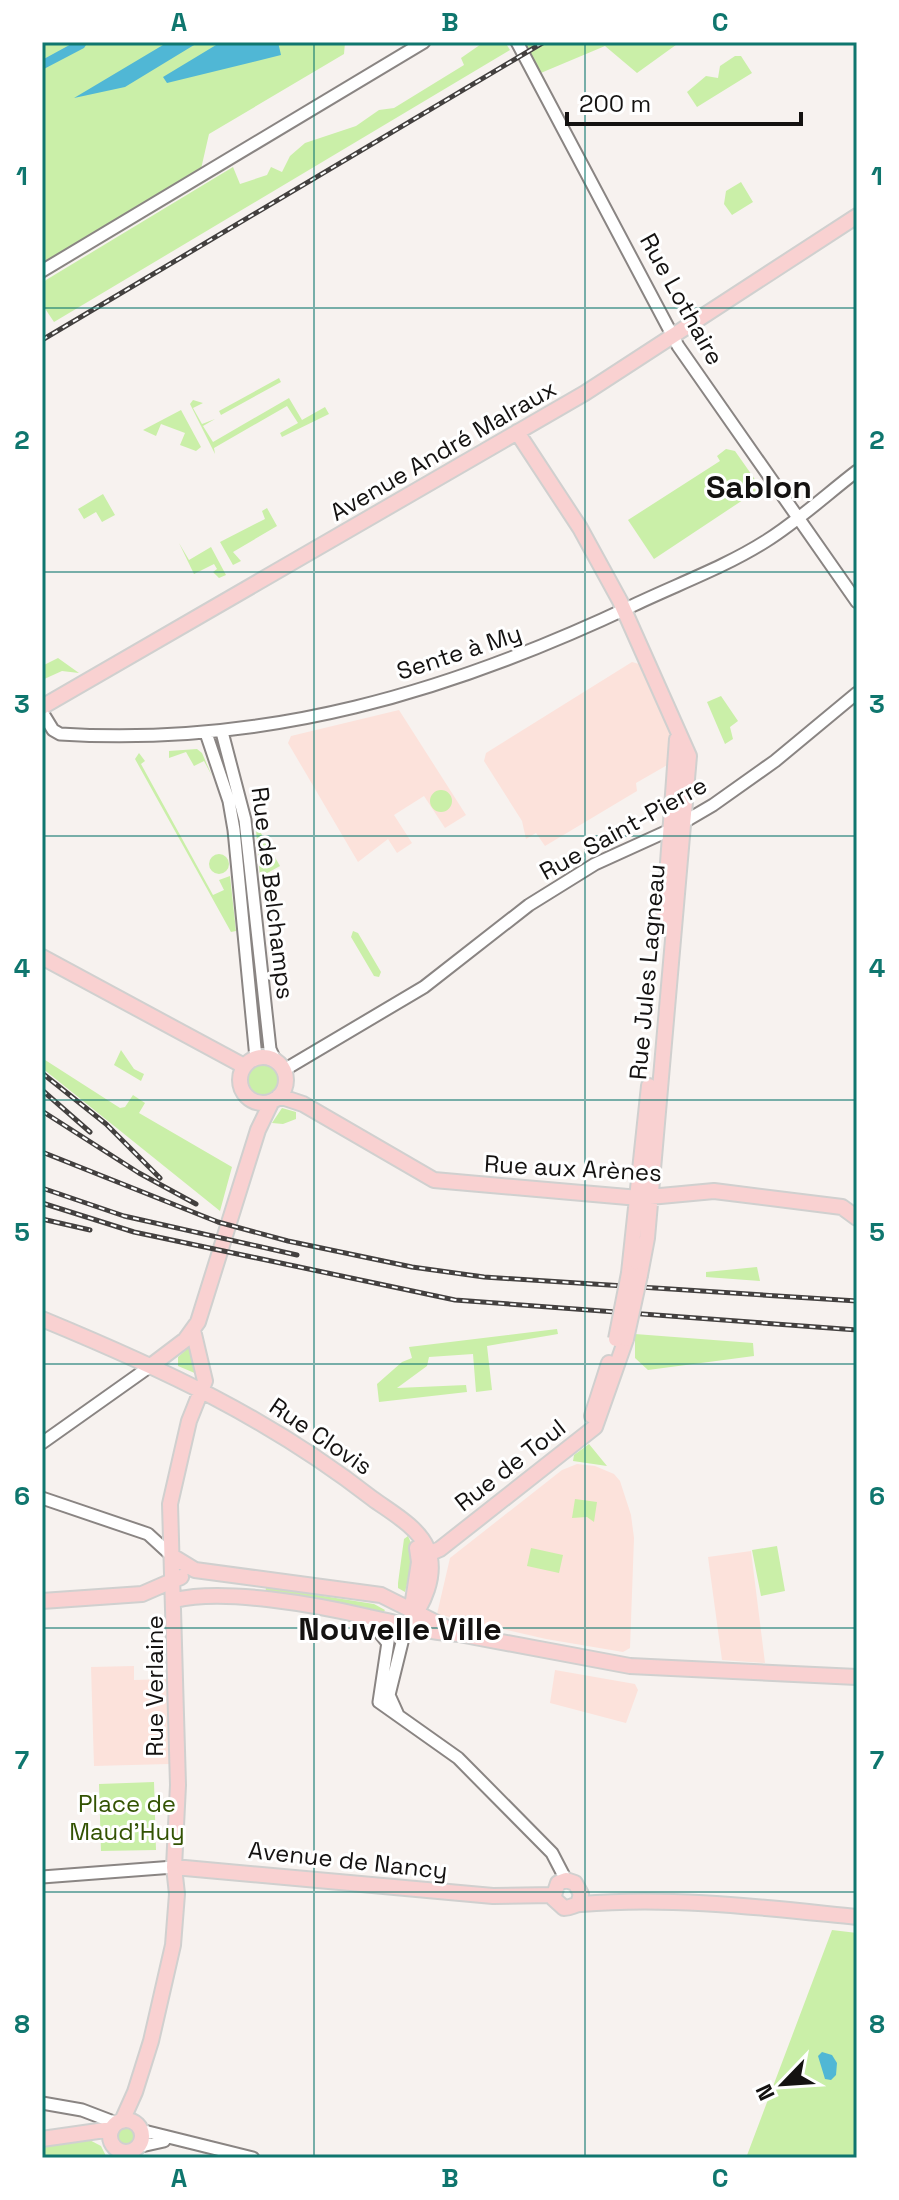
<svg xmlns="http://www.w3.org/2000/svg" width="899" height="2200" font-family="'Space Grotesk',sans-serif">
<rect width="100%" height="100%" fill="#f7f2ef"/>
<path fill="#fce2db" d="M 632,662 L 639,664 L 670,733 L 673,755 L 669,764 L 636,783 L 637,791 L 545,846 L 536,833 L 526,839 L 522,821 L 484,761 L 486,753 Z
M 399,710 L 466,815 L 445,828 L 424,796 L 394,815 L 412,843 L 397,853 L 388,839 L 358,862 L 288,743 L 291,736 Z
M 577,1464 L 595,1466 L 614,1474 L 620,1481 L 631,1515 L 634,1538 L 630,1648 L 623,1652 L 546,1639 L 437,1614 L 450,1558 L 562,1470 Z
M 751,1551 L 765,1663 L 722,1660 L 708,1557 Z
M 134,1666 L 134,1680 L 169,1679 L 169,1764 L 94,1766 L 91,1667 Z
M 555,1670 L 635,1684 L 638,1690 L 626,1723 L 550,1703 Z"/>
<path fill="#caefa8" d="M 42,42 L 345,42 L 344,54 L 209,134 L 201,169 L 42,265 Z
M 484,42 L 505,42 L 510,50 L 54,322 L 42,304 L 42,284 L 46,280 L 233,167 L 240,184 L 267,175 L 271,167 L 282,172 L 290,156 L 305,143 L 356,126 L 379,110 L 394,108 L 464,65 L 461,58 Z
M 520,42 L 680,42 L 637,73 L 605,46 L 536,75 Z
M 735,56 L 741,56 L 752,73 L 697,107 L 687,92 L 706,76 L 718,78 L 720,66 Z
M 741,182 L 753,202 L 732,215 L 724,204 L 726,191 Z
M 279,378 L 281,382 L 221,415 L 219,411 Z
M 289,398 L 302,420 L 325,407 L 329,414 L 282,437 L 280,433 L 298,423 L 287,406 L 214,448 L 215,454 L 190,404 L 193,400 L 203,403 L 193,408 L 202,424 L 215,419 L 203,426 L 213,442 Z
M 181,410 L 201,447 L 196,451 L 180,445 L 185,433 L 161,424 L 156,436 L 143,430 Z
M 726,449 L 735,451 L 761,488 L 654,559 L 628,520 L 720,461 L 717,456 Z
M 103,494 L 115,515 L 102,522 L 96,512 L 84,519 L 78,509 Z
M 267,508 L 277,526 L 233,552 L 241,561 L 233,565 L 220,542 L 265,519 L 262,511 Z
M 179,543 L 189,560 L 211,547 L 226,575 L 219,578 L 213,572 L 217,569 L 214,564 L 194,574 Z
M 58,658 L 79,673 L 62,671 L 42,680 L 42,666 Z
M 721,696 L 738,721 L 730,727 L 733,739 L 725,744 L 707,702 Z
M 197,749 L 202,753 L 212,776 L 204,761 L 194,766 L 186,752 L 169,758 L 169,751 Z
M 139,753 L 145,761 L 141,764 L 213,895 L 224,890 L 219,880 L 230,876 L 236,931 L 231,932 L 135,759 Z
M430 801a11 11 0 1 1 22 0a11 11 0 1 1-22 0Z
M 258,828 L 280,866 L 260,877 L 256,830 Z
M209 864a10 10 0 1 1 20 0a10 10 0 1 1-20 0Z
M 353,931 L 358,933 L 381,972 L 379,977 L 374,976 L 351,937 Z
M 121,1050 L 134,1069 L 144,1074 L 141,1081 L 114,1065 Z
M 42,1058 L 120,1108 L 125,1107 L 133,1095 L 145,1103 L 139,1113 L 232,1167 L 220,1211 L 42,1068 Z
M245 1079a17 17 0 1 1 34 0a17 17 0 1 1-34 0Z
M 282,1108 L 296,1112 L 296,1119 L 283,1124 L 272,1123 Z
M 757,1267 L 760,1281 L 706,1277 L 706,1272 Z
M 557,1329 L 558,1334 L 487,1346 L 492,1390 L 476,1392 L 473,1354 L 429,1357 L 427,1366 L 397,1388 L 466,1385 L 467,1392 L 379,1402 L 377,1384 L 402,1362 L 412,1358 L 409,1347 Z
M 635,1334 L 753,1343 L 754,1356 L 648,1370 L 635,1358 Z
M 187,1349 L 191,1349 L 197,1374 L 178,1366 L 178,1357 Z
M 589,1444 L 607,1466 L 573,1461 L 574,1455 Z
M 575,1499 L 597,1502 L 594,1522 L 587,1517 L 572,1518 Z
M 408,1536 L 415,1552 L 405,1592 L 398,1588 L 398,1583 L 404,1539 Z
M 777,1546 L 785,1591 L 761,1596 L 752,1550 Z
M 531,1548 L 563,1555 L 559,1573 L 527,1566 Z
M 266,1587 L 374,1604 L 385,1610 L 383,1613 L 265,1596 Z
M 154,1782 L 156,1850 L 101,1851 L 99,1784 Z
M 832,1930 L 857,1933 L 857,2158 L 746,2158 Z
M117 2136a9 9 0 1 1 18 0a9 9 0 1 1-18 0Z
M 82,2136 L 101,2146 L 107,2158 L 42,2158 L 42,2139 Z"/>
<path fill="#50b7d5" d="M 75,42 L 88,42 L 84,48 L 42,70 L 42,60 Z
M 168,42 L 199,42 L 125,87 L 74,98 Z
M 221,42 L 278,42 L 281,55 L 167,83 L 163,77 Z
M 822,2052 L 832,2055 L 837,2063 L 836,2075 L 831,2080 L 825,2079 L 818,2056 Z"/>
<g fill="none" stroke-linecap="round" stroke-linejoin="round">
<defs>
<path id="minor" d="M 517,42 L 678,346 L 857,602
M 42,271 L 424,42
M 42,712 L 53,730 L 60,734 C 266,747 450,692 634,605 C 678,584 725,567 766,541 C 798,521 827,494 857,471
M 222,732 L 245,820 L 270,1049 L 275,1060
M 206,733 L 229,801 L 234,830 L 256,1058
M 284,1070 L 424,987 L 529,905 L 595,864 L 672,829 L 713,805 L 775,761 L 857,693
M 42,1443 L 152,1365
M 42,1498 L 148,1534 L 172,1556
M 366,1616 L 387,1642
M 391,1622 L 379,1702 L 458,1758 L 552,1853 L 566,1880
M 398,1715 L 389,1695 L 406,1626
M 42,1877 L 174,1867
M 42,2103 L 82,2110 L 116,2123
M 140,2130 L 253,2158
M 137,2147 L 164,2141"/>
<path id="major" d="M 517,432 L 580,528 L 620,601 L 689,756 L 647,1238 L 640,1275
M 42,707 L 585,393 L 857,216
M 664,918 L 677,739
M 42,957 L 244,1066
M240 1080a23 23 0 1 1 46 0a23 23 0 1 1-46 0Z
M 279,1096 L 303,1104 L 434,1180 L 639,1198 L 714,1191 L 842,1207 L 857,1218
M 629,1273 L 649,1086
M 42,1319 C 163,1369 269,1418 373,1499 C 391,1512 418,1527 427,1548 C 438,1574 423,1607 406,1626
M 152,1365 L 185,1340 L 198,1322 L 258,1130 L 272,1101
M 592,1416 L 609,1363
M 172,1556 L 195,1570 L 381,1595 L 449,1629
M 419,1558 L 440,1549 L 595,1427 L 626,1339
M 175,1600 C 225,1588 317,1605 369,1617 C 400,1623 428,1633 459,1634 L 630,1666 L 857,1677
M 42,1601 L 142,1594 L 181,1577
M 412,1607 L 419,1562 L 417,1548
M 174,1867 L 493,1896 L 553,1895
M 578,1904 L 581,1894 L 575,1883 L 566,1880 L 558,1883 L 553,1898 L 564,1908 C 571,1908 575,1904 581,1904 C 672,1896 767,1908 857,1917
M110 2136a16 16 0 1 1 32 0a16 16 0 1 1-32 0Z
M 122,2121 L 135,2092 L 151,2041 L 173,1945 L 177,1894 L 174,1867 L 178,1785 L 170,1504 L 189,1421 L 205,1381 L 193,1330
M 42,2139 L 112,2129"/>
</defs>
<use href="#minor" stroke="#8a8583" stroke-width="15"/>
<use href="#major" stroke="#d0d0cf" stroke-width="18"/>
<use href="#minor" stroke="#fff" stroke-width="11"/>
<use href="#major" stroke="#f9d1d1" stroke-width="14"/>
<defs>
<path id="rail" d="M 42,340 L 544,42
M 42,1073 L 106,1124 L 160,1178
M 42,1090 L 90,1132
M 42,1111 L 139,1173 L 196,1204
M 42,1152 L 218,1222 L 288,1241 L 412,1267 L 484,1277 L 857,1301
M 42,1188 L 124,1216 L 297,1255
M 42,1203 L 134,1232 L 455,1300 L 857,1330
M 42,1219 L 90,1230"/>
</defs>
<use href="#rail" stroke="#43403f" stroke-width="5"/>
<use href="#rail" stroke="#fff" stroke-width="2" stroke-dasharray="6" stroke-linecap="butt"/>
<defs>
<path id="major-bridge" d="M 616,1339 L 629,1273
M 626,1339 L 640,1275"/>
</defs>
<use href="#major-bridge" stroke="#d0d0cf" stroke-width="18" stroke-linecap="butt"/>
<use href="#major-bridge" stroke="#f9d1d1" stroke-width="14"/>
</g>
<path fill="none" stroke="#0f766e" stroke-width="2" stroke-opacity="0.55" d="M 314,42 L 314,2158M 585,42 L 585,2158M 42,308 L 857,308M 42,572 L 857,572M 42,836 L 857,836M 42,1100 L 857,1100M 42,1364 L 857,1364M 42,1628 L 857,1628M 42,1892 L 857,1892"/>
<g text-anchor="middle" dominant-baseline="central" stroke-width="6" stroke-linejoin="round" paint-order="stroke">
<g font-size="24" fill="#141211" stroke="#fff">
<text transform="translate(682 299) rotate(61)">Rue Lothaire</text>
<text transform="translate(443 450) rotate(-30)">Avenue André Malraux</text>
<text transform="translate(459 652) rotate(-18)">Sente à My</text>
<text transform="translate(623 828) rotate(-29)">Rue Saint-Pierre</text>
<text transform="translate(273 893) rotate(83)">Rue de Belchamps</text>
<text transform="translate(647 972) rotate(-85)">Rue Jules Lagneau</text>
<text transform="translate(573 1168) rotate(3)">Rue aux Arènes</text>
<text transform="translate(321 1436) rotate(34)">Rue Clovis</text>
<text transform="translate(510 1465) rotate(-38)">Rue de Toul</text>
<text transform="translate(154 1686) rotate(-90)">Rue Verlaine</text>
<text transform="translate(348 1860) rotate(6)">Avenue de Nancy</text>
</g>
<g font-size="24" fill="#335303" stroke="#fff">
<text x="127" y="1803">Place de<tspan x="127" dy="28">Maud'Huy</tspan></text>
</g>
<g font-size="32" font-weight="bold" fill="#141211" stroke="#fff">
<text x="759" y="487">Sablon</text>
<text x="400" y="1629">Nouvelle Ville</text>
</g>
</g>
<rect width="899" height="2200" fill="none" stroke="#ffffff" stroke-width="88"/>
<g transform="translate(783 2084) rotate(245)" stroke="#ffffff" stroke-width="6" paint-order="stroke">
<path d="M0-6L14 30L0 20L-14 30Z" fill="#141211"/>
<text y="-12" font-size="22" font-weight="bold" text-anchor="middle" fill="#141211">N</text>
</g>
<path d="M567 112v12h234v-12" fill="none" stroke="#141211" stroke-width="4"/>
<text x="579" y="112" font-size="24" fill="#141211" stroke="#ffffff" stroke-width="6" paint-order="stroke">200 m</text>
<rect x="44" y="44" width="811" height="2112" fill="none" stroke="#0f766e" stroke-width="3"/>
<g font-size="26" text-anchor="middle" font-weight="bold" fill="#0f766e">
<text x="179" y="31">A</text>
<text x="450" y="31">B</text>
<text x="720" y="31">C</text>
<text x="22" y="185">1</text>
<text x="877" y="185">1</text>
<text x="22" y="449">2</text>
<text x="877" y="449">2</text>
<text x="22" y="713">3</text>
<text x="877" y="713">3</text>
<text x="22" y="977">4</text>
<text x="877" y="977">4</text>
<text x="22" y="1241">5</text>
<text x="877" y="1241">5</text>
<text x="22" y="1505">6</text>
<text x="877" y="1505">6</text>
<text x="22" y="1769">7</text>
<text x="877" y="1769">7</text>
<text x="22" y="2033">8</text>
<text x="877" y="2033">8</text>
<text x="179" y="2187">A</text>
<text x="450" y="2187">B</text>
<text x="720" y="2187">C</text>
</g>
</svg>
